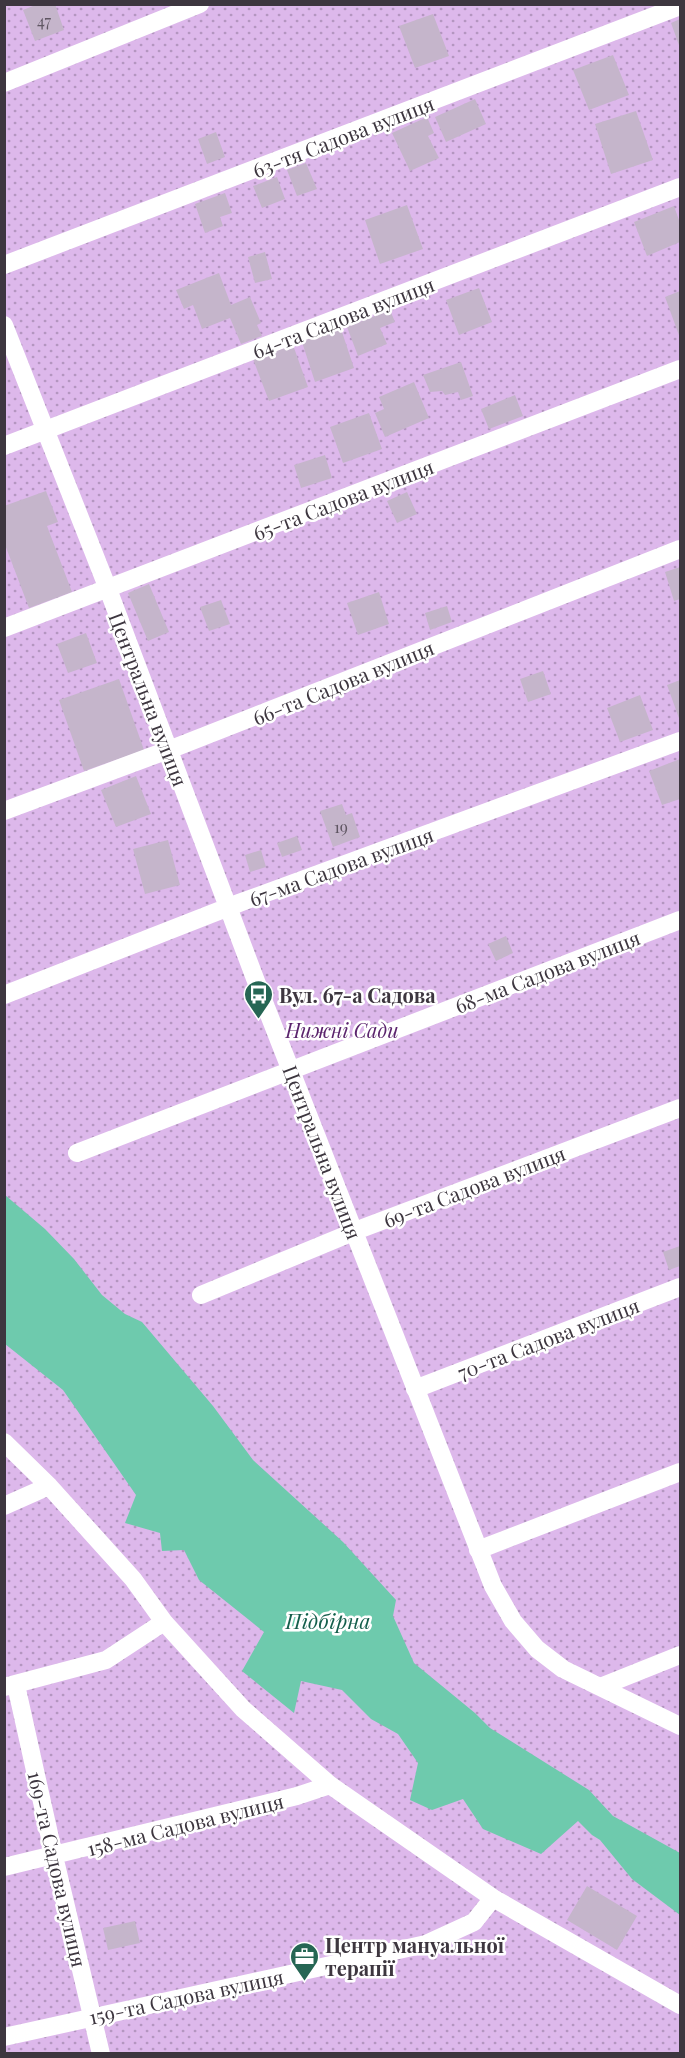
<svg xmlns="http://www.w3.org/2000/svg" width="685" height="2058" font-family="'Playfair Display',serif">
<defs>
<pattern id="park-dots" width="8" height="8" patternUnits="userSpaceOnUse" patternTransform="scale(1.5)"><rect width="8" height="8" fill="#ddb8eb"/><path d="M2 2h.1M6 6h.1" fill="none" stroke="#b496c0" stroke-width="1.8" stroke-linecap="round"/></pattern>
</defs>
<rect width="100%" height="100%" fill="#f4e3fb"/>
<path fill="url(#park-dots)" d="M 5,5 L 680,5 L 680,2053 L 5,2053 Z"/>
<path fill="#6ecaad" d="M 5,1195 L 45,1229 L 74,1259 L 102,1295 L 125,1314 L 142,1322 L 213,1406 L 253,1460 L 343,1542 L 396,1600 L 393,1616 L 414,1663 L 475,1713 L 490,1728 L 589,1790 L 613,1816 L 680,1853 L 680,1915 L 632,1879 L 600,1840 L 592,1835 L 578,1821 L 541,1854 L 483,1829 L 463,1799 L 432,1810 L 410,1800 L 418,1763 L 398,1734 L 371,1719 L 342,1690 L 301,1681 L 294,1713 L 242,1671 L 264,1632 L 199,1580 L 184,1550 L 162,1551 L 160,1533 L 125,1523 L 136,1495 L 63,1390 L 5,1344 Z"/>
<path fill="#c5b5cb" d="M 38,4 L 55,4 L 64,30 L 35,41 L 23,10 Z
M 433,14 L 449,56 L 415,68 L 399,26 Z
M 680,19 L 680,48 L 671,23 Z
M 613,55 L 629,95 L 589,110 L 573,70 Z
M 475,99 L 486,124 L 446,142 L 435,117 Z
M 636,111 L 653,160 L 611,174 L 595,124 Z
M 427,117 L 434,133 L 428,136 L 439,158 L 410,171 L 392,133 Z
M 216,132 L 225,157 L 207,164 L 198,139 Z
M 306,163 L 317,189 L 297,196 L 287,170 Z
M 277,177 L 285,199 L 262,208 L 253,186 Z
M 225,193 L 232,213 L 220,217 L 223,226 L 205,233 L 195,204 Z
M 407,205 L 423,249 L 380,264 L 365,220 Z
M 674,206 L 680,223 L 680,242 L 647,256 L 634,222 Z
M 265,252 L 272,279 L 255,283 L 248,257 Z
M 219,273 L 231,305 L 250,297 L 261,323 L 257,325 L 262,336 L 241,344 L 230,318 L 202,329 L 193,305 L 184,309 L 176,290 Z
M 479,288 L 492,322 L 459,335 L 446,300 Z
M 680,291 L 680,338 L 665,297 Z
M 390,310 L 395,322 L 380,328 L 387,344 L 358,356 L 347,327 Z
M 340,326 L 354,368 L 315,382 L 301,339 Z
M 293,345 L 308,387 L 269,401 L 253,359 Z
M 461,362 L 473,396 L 461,400 L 458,392 L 445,395 L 442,391 L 430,392 L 423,375 Z
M 414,382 L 429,418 L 385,437 L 375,413 L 384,409 L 379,397 Z
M 515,395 L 523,416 L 489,429 L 481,409 Z
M 369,413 L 382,449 L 343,463 L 330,427 Z
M 325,455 L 332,478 L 301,488 L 294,465 Z
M 46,491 L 58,522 L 47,526 L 72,592 L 29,608 L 4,542 L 4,506 Z
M 407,492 L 417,514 L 397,523 L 387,501 Z
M 680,567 L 680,599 L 674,601 L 665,572 Z
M 149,584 L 169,632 L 148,641 L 128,593 Z
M 379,592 L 389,624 L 358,635 L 347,603 Z
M 221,600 L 230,624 L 209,631 L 200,607 Z
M 447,606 L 452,622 L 430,630 L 425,613 Z
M 86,633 L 97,663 L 68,673 L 57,644 Z
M 543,671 L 551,694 L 528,702 L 520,679 Z
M 119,679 L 144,750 L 84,771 L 59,700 Z
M 680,680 L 680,721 L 667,685 Z
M 640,695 L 653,730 L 620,742 L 607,708 Z
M 680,759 L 680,799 L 662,805 L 649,771 Z
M 136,776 L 151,814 L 116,827 L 101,790 Z
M 342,804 L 346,815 L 352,813 L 360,837 L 333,847 L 320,811 Z
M 297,836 L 302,850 L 282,857 L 277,843 Z
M 168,840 L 180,885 L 145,894 L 133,849 Z
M 261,850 L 266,867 L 250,872 L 245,855 Z
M 506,936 L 513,953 L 496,961 L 488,944 Z
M 680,1246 L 680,1266 L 669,1270 L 663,1252 Z
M 587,1886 L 637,1916 L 617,1950 L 567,1920 Z
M 135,1921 L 140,1943 L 108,1950 L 103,1928 Z"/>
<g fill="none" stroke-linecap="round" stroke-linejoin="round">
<path stroke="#fff" stroke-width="18" d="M 4,83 L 200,4
M 4,265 L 680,6
M 4,325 L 108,589 L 262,997 L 493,1586 L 513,1621 L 537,1649 L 563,1669 L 680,1726
M 4,446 L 680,187
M 4,628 L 680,369
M 4,811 L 179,746 L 680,549
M 4,995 L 239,903 L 680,741
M 77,1153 L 680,920
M 201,1295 L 363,1228 L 680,1108
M 415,1389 L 680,1287
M 4,1442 L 49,1486 L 133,1579 L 164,1622 L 243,1709 L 330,1785 L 493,1898 L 680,2005
M 4,1506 L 49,1486
M 478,1550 L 680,1472
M 16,1685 L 54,1856 L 101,2054
M 4,1687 L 106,1660 L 164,1622
M 600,1687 L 680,1655
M 4,1867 L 297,1796 L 330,1785
M 4,2037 L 426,1944 L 474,1922 L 493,1898"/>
</g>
<defs>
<symbol id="bus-pin" viewBox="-11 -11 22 30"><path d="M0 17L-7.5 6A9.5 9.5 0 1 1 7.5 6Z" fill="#266654" stroke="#fff"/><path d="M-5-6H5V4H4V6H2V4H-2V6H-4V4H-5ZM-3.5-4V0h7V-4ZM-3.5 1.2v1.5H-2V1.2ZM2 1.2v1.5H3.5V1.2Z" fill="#fff"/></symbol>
<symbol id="office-pin" viewBox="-11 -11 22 30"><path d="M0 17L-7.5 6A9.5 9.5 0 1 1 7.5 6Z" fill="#266654" stroke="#fff"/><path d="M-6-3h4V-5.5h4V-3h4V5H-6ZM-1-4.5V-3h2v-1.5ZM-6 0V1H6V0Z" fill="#fff"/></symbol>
</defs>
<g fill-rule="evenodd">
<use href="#bus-pin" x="242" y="978" width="33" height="45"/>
<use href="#office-pin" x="288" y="1940" width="33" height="45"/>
</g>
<g text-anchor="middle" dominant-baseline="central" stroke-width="5" stroke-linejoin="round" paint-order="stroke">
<g font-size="16" fill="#5f5662">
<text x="44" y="20">47</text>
<text x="341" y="826">19</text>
</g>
<g font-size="20" fill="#3d363f" stroke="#fff">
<text transform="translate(343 136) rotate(-21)">63-тя Садова вулиця</text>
<text transform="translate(343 317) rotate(-21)">64-та Садова вулиця</text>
<text transform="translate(343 499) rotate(-21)">65-та Садова вулиця</text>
<text transform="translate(343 682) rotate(-22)">66-та Садова вулиця</text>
<text transform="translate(149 699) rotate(69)">Центральна вулиця</text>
<text transform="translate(341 866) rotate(-20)">67-ма Садова вулиця</text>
<text transform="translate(547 971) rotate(-21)">68-ма Садова вулиця</text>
<text transform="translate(323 1152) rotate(69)">Центральна вулиця</text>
<text transform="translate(474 1186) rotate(-21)">69-та Садова вулиця</text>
<text transform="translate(548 1338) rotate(-21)">70-та Садова вулиця</text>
<text transform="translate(185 1824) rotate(-14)">158-ма Садова вулиця</text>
<text transform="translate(58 1869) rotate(77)">169-та Садова вулиця</text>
<text transform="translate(186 1996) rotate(-12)">159-та Садова вулиця</text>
</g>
<g font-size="20" font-weight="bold" fill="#3d363f" stroke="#fff" text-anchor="start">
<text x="279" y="994">Вул. 67-а Садова</text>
<text x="325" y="1944">Центр мануальної<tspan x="325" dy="23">терапії</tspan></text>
</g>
<g font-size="20" font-style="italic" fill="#5b256d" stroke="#fff">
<text x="342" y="1029">Нижні Сади</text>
</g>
<g font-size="21" font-style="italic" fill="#155f4c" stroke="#fff">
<text x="328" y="1620">Підбірна</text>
</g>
</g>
<rect width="685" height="2058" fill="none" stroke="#3d363f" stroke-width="12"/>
</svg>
